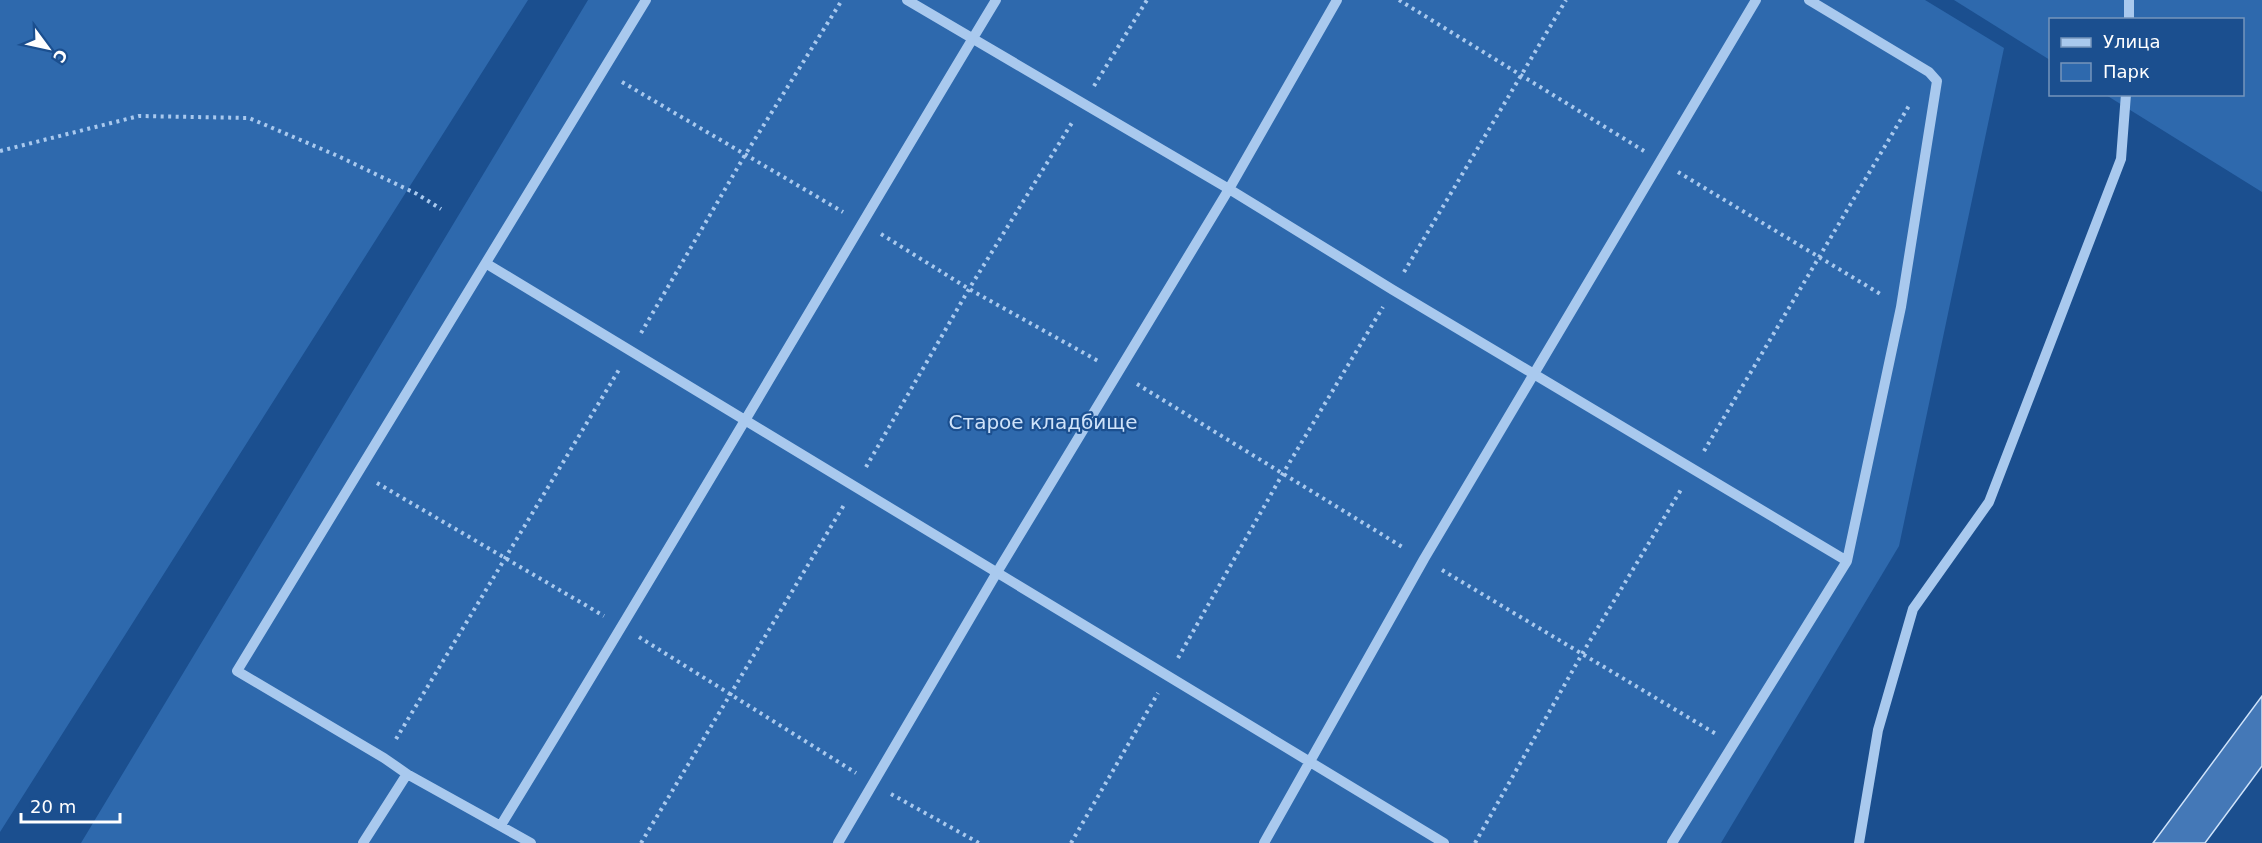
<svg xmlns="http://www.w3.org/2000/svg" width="2262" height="843" font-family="'DejaVu Sans',sans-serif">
<rect width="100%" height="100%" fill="#1b4f8f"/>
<path fill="#2e69ad" d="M 0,0 L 528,0 L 0,832 Z
M 588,0 L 1925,0 L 2004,48 L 1899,546 L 1721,843 L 81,843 Z
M 1954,0 L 2262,0 L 2262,192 L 2106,95 L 2242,94 L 2242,20 L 2050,20 L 2050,60 Z"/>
<path fill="#4478b7" stroke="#cfe3fa" stroke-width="1.5" d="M 2262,696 L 2262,766 L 2205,843 L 2153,843 Z"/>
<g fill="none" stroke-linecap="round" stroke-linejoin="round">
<path stroke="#a9c9ee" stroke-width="4" stroke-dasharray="3 4.5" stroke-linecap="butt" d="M 1399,0 L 1644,151
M 622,82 L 843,212
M 1094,86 L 1147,0
M 0,151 L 139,116 L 249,118 L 338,156 L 417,194 L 441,209
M 1678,172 L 1882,295
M 881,234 L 969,289 L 1100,362
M 1404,272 L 1566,0
M 641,333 L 745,155 L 842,0
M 1137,384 L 1404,548
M 1704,451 L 1910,104
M 866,467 L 969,289 L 1073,121
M 377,483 L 604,616
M 1442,570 L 1716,734
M 639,637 L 856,773
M 1178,658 L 1282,475 L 1383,307
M 396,739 L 620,368
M 891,794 L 979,843
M 641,843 L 844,505
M 1071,843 L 1158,693
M 1475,843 L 1582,654 L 1682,488"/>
<path stroke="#a9c9ee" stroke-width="10" d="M 907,0 L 1229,189 L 1393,290 L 1847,561
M 2129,20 L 2129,0
M 487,264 L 1444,843
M 501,825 C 669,552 830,275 996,0
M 363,843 L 407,774
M 531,843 L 407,774 L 384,758 L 237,671 L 646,0
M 838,843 L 996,574 L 1229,189 L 1337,0
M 1264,843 L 1424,559 L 1756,0
M 1672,843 L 1847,561 L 1901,307 L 1937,81 L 1929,72 L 1809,0
M 1859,843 L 1878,730 L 1913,609 L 1989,502 L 2121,159 L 2126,94"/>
</g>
<g text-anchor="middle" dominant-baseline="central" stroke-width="4.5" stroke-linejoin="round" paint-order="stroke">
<g font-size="20" fill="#cfe3fa" stroke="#1b4f8f">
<text x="1043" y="422">Старое кладбище</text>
</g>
</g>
<rect x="2049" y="18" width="195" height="78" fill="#1b4f8f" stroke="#7695bc" stroke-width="1.5"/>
<rect x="2061" y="38" width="30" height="9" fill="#a9c9ee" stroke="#7695bc" stroke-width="1.5"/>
<text x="2103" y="48" font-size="18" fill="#ffffff">Улица</text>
<rect x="2061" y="63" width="30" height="18" fill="#2e69ad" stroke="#7695bc" stroke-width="1.5"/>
<text x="2103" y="78" font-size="18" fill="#ffffff">Парк</text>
<g transform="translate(48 48) rotate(123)" stroke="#1b4f8f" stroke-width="4.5" paint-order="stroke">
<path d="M0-4.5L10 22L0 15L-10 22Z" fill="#ffffff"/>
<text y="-9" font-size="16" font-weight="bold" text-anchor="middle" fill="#ffffff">С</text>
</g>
<path d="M21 813v9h99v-9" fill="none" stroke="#ffffff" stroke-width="3"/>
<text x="30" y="813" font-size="18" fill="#ffffff" stroke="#1b4f8f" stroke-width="4.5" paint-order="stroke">20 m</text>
</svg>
